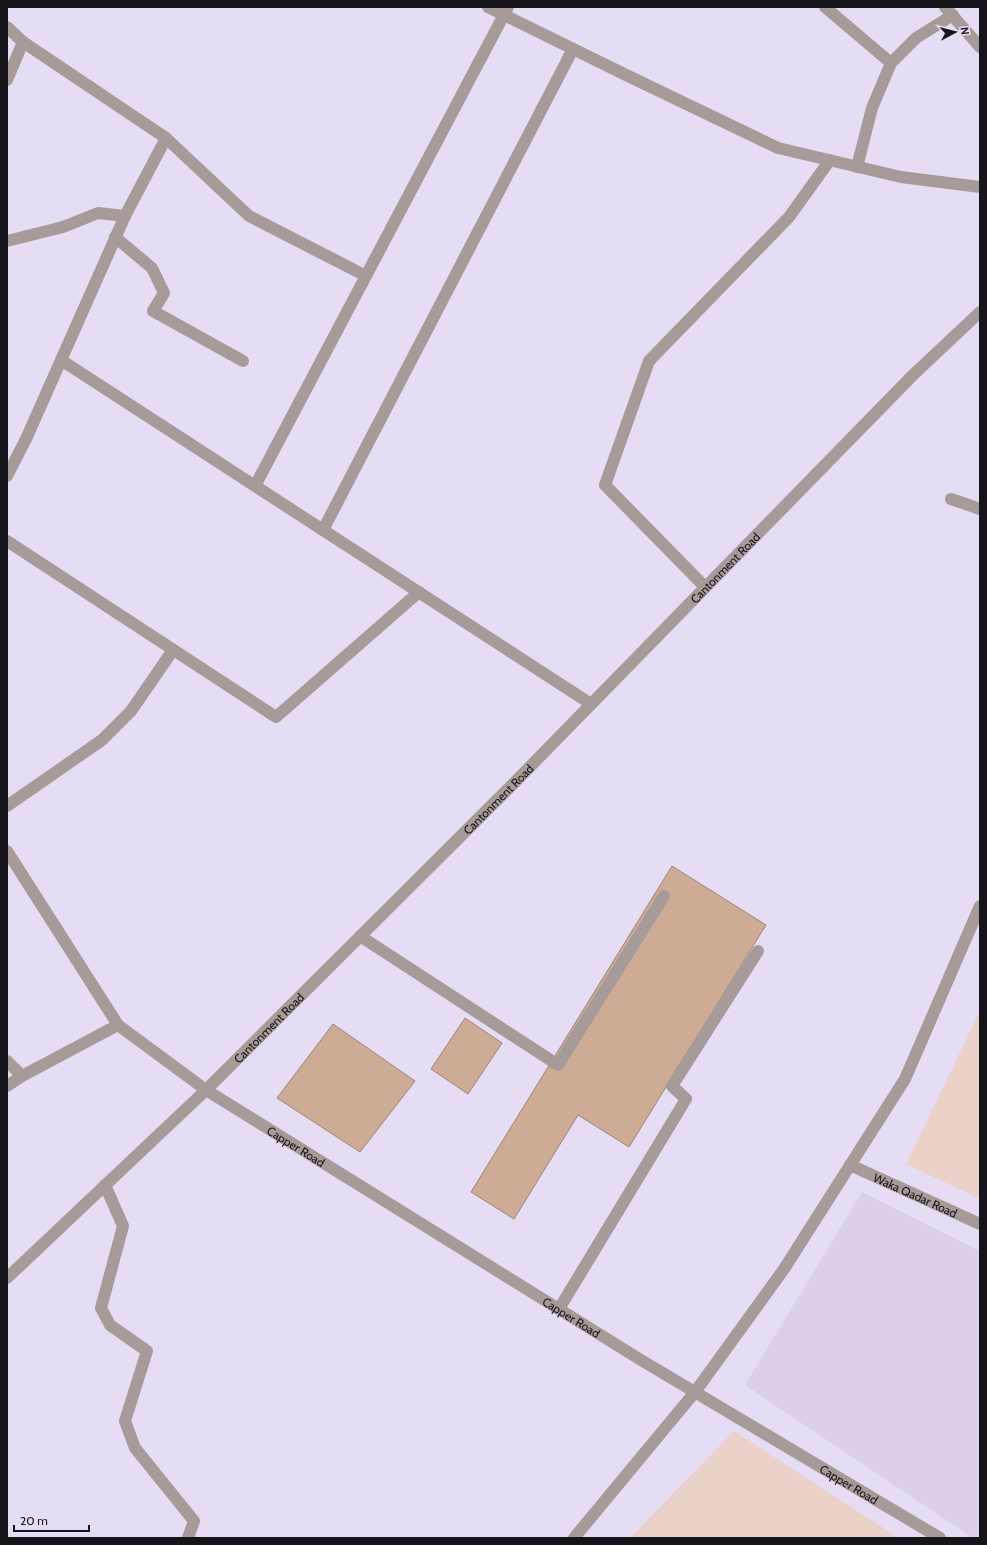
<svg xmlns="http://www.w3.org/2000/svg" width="987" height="1545" font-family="Cabin,sans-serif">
<rect width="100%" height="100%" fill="#e6dcf3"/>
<path fill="#ead1c9" d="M 980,1011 L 980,1199 L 906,1164 Z
M 734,1431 L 899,1538 L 630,1538 Z"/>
<path fill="#dbcfec" d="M 862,1192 L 980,1251 L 980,1538 L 973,1538 L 745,1385 Z"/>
<path fill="#cdab95" stroke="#9b8779" d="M 672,866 L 766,925 L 629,1147 L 578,1115 L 514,1219 L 471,1192 Z
M 465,1018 L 502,1043 L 468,1094 L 431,1069 Z
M 333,1024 L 415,1081 L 360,1152 L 277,1098 Z"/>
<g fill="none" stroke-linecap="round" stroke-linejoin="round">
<g stroke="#a79b99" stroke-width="12">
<path d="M 488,7 L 624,74 L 778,148 L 901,177 L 980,187"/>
<path d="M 825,7 L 891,63"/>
<path d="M 945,7 L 980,47"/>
<path d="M 7,27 L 23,42 L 166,138 L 249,216 L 366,276"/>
<path d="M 7,80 L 23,42"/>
<path d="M 857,167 L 872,108 L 891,63 L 916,38 L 953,15"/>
<path d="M 115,237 L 152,268 L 164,293 L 153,311 L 243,361"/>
<path d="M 7,241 L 63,227 L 98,213 L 125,216"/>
<path d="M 61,360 L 591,704"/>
<path d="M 7,476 L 26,439 L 125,216 L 166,138"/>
<path d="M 255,486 L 508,7"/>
<path d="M 951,499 L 980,509"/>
<path d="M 323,530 L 573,49"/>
<path d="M 7,541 L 276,717 L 419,592"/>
<path d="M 705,587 L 605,485 L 649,361 L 789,217 L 830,160"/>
<path d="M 7,806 L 102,740 L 131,711 L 173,650"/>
<path id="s1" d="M 7,851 L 118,1025 L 206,1090 L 641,1360 L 940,1538"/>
<path d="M 360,936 L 558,1065 L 664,896"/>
<path d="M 7,1061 L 22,1076"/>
<path d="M 7,1086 L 22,1076 L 118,1025"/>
<path id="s2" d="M 850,1165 L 980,1224"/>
<path d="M 105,1185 L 123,1226 L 101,1308 L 110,1325 L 147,1351 L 125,1421 L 135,1448 L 194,1521 L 188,1538"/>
<path id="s3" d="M 7,1278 L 206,1090 L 516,781 L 913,375 L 980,312"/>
<path d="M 559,1309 L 686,1099 L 672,1086 L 758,951"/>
<path d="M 574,1538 L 695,1392 L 784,1269 L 905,1079 L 980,906"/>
</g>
</g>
<g text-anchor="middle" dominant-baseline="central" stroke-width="3" stroke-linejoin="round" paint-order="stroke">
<g font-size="12" fill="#16131a" stroke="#e6dcf3">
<text stroke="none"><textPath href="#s3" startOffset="1010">Cantonment Road</textPath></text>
<text stroke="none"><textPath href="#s3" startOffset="686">Cantonment Road</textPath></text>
<text stroke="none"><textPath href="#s3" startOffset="362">Cantonment Road</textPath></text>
<text stroke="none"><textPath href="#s1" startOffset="422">Capper Road</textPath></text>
<text stroke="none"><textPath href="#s2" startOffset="72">Waka Qadar Road</textPath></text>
<text stroke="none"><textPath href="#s1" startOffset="746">Capper Road</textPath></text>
<text stroke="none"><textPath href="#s1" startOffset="1070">Capper Road</textPath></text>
</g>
</g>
<rect width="987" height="1545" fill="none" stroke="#16131a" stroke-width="16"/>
<g transform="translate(955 32) rotate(83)" stroke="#e6dcf3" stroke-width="3" paint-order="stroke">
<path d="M0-3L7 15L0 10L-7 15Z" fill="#16131a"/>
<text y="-6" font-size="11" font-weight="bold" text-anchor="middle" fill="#16131a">N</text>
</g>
<path d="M14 1525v6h75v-6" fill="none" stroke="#16131a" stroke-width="2"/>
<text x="20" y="1525" font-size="12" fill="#16131a" stroke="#e6dcf3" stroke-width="3" paint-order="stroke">20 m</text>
</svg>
